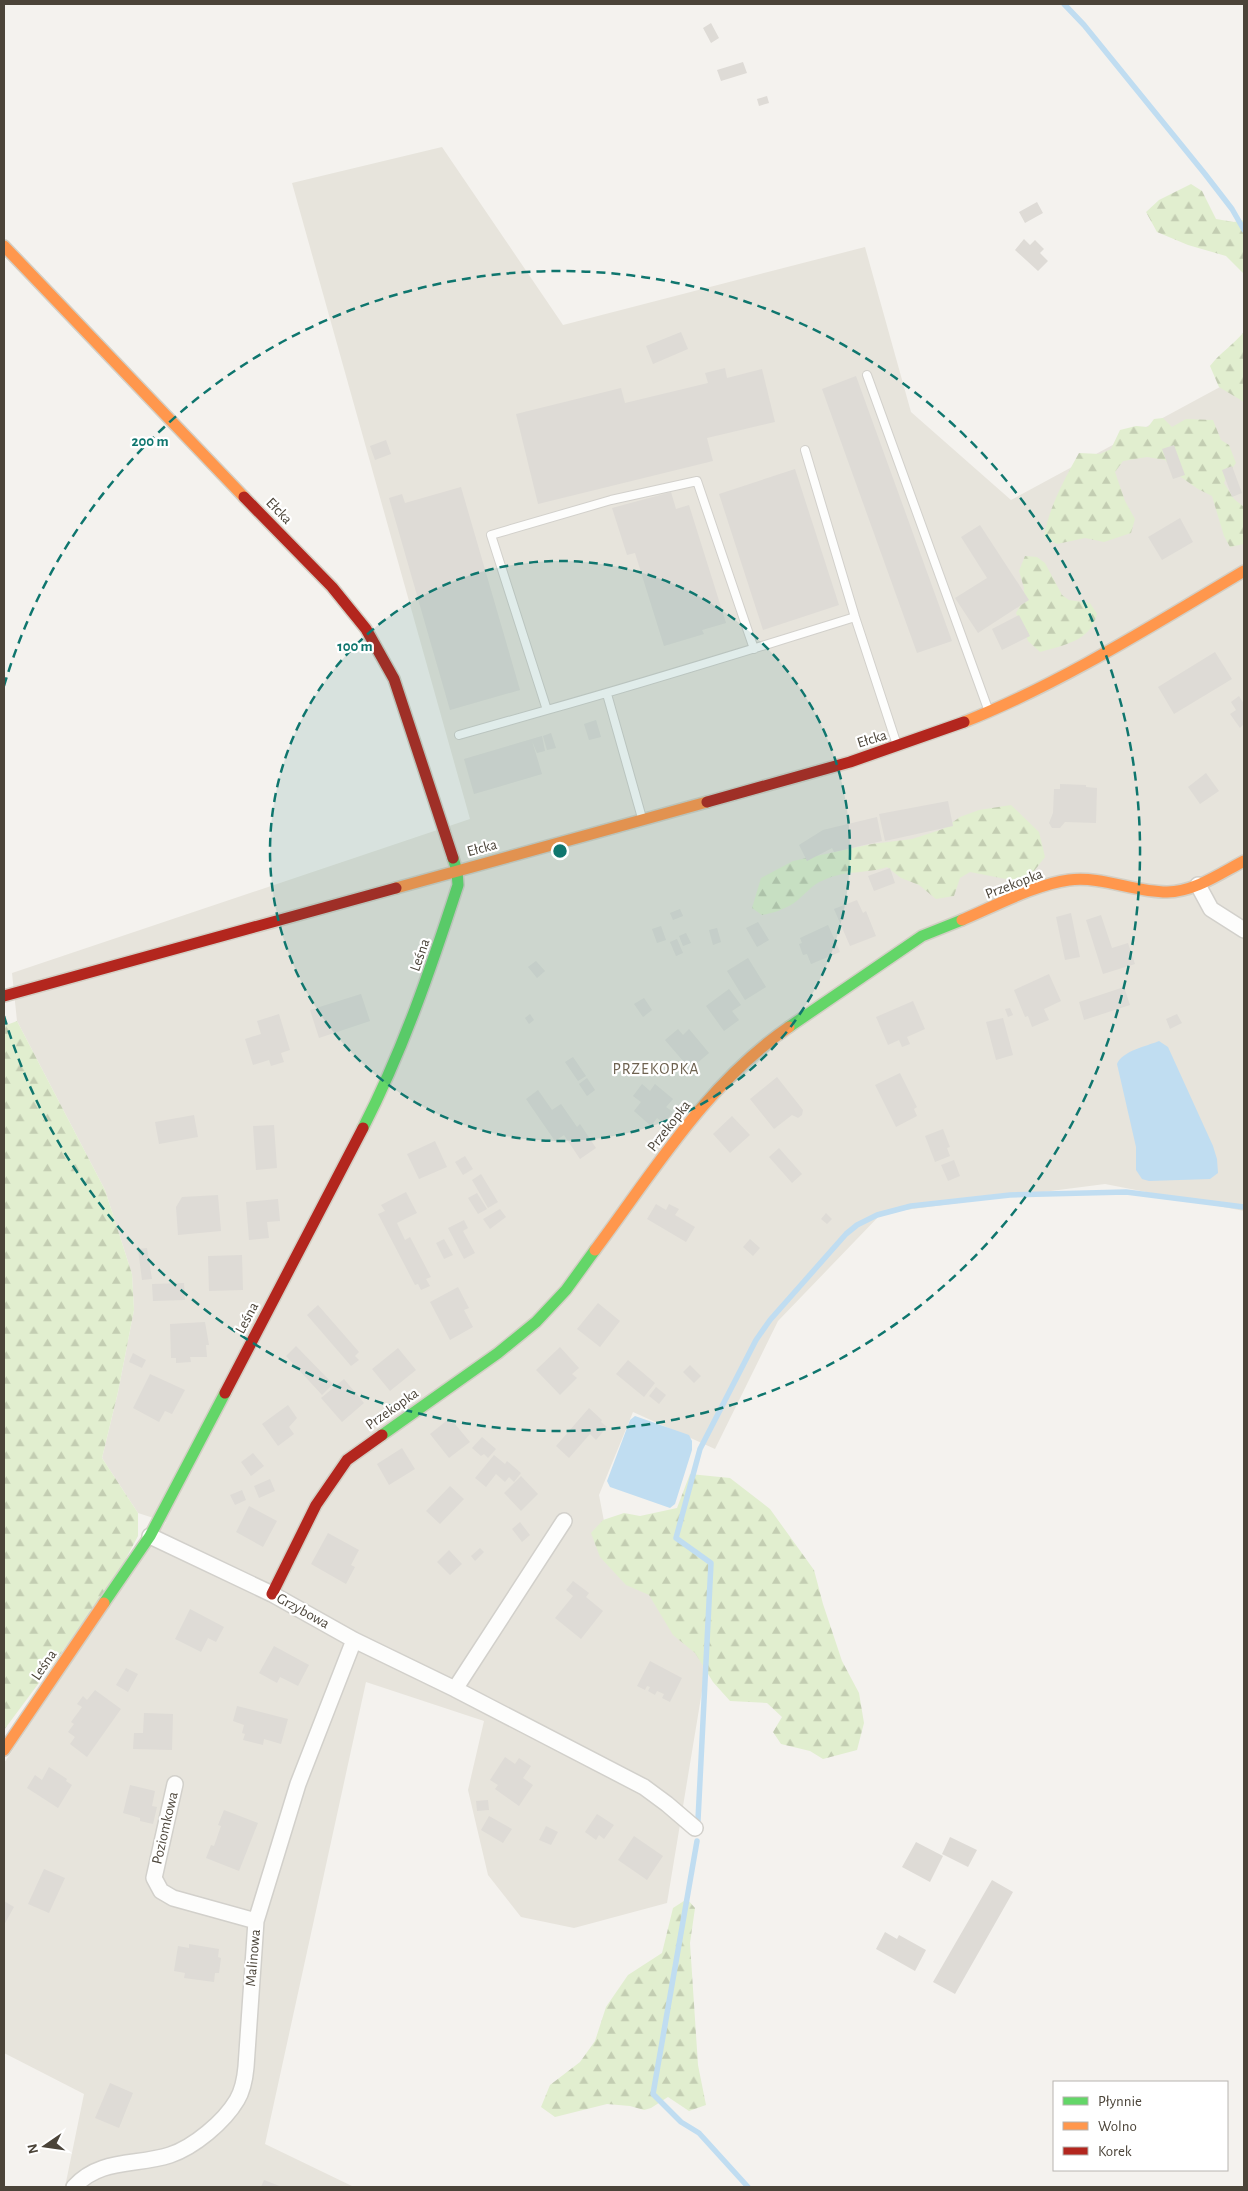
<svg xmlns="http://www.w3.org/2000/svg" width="1248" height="2191" font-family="'Alegreya Sans',sans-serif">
<defs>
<pattern id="forest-firs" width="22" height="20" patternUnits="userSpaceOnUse" patternTransform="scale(1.25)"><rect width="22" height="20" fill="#e1eecf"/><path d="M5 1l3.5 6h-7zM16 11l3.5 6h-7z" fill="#c3cdb2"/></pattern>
</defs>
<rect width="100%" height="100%" fill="#f4f2ee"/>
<path fill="#e7e4dc" d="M 442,147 L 563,325 L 865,247 L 911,412 L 1011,500 L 1244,374 L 1244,1211 L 1105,1184 L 882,1213 L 778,1321 L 715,1449 L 633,1412 L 599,1495 L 608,1542 L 706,1667 L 667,1903 L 574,1928 L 521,1917 L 488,1875 L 468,1790 L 484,1721 L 366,1682 L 265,2144 L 354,2187 L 65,2187 L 84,2094 L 4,2053 L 4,1763 L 166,1522 L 138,1513 L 102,1458 L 118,1392 L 134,1310 L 132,1274 L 105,1190 L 17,1021 L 12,973 L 470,819 L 292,183 Z"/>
<path fill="url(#forest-firs)" d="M 1191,184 L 1202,191 L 1216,219 L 1234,222 L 1244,220 L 1244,274 L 1226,256 L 1188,245 L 1157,232 L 1146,212 L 1159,200 Z
M 1244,332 L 1244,402 L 1219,387 L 1210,366 C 1221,352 1233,345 1244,332 Z
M 1163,418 L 1172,427 L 1186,419 L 1213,420 L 1221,440 L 1229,445 L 1236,463 L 1228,474 L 1224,483 L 1234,499 L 1244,507 L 1244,544 L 1230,547 L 1224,536 L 1212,496 L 1198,489 L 1178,475 L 1165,460 L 1147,457 L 1123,461 L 1115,472 L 1125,501 L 1135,519 L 1131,533 L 1104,542 L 1085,538 L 1057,544 L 1044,537 C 1049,507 1064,480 1079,453 L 1100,454 L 1111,449 L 1120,430 L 1136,426 L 1148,427 L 1154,419 Z
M 1025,556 L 1037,557 L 1045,563 L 1062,595 L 1069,600 L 1090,603 L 1097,614 C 1091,641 1064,645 1040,652 L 1028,641 L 1016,613 L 1023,601 L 1024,588 L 1019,571 Z
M 1011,805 L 1039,832 L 1045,857 L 1031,875 L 1011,880 L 970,872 L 960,878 L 954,896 L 936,899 L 919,885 L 901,878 L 887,867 C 867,874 845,870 824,880 C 811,885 805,895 794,903 C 783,910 773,913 762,915 L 752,908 L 761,878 L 793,861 L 872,844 L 912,839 L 943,829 L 960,817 L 979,810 Z
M 17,1021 L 105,1190 L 132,1274 L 134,1310 L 118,1392 L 102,1458 L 138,1513 L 138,1536 L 113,1583 L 4,1730 L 4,1026 Z
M 690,1474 L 730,1478 L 770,1509 L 814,1570 L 823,1604 L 842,1661 L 859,1693 L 864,1723 L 857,1750 L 823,1759 L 810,1751 L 781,1744 L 773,1732 L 782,1717 L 767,1703 L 730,1701 L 713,1682 L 695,1653 L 673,1635 L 649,1595 L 626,1585 L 600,1557 L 591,1533 L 603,1520 L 624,1513 L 640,1516 L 677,1508 Z
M 687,1899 L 695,1908 L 690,1943 L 698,2065 L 706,2105 L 689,2111 L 668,2097 L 651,2108 L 644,2110 L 630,2106 L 607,2104 L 555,2117 L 541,2107 L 550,2085 L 580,2062 L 595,2041 L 606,2007 L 628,1975 L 662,1953 L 673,1908 Z"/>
<path fill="#c0ddf1" d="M 1159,1041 L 1168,1047 L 1213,1146 L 1217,1159 L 1218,1173 L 1210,1179 L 1149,1181 L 1142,1179 L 1136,1170 L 1136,1147 L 1117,1064 C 1122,1051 1147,1046 1159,1041 Z
M 635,1416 L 689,1435 L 692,1441 L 692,1450 L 675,1504 L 670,1508 L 610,1487 L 607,1481 L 630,1420 Z"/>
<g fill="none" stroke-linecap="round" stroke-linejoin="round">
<path stroke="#c0ddf1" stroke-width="5.5" d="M 1064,4 L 1084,25 L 1205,174 L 1232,209 L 1244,230
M 698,1820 L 711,1563 L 676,1538 L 700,1449 L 756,1340 L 770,1320 L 846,1234 L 857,1225 L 877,1215 L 911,1206 L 1010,1195 L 1126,1192 L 1244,1207
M 697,1841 L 653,2094 L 681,2122 L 699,2133 L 748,2187"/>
</g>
<path fill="#dedbd6" d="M 711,23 L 719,38 L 711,43 L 703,28 Z
M 743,62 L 747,73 L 721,81 L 717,70 Z
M 767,96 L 769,103 L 759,106 L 757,99 Z
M 1037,202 L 1043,213 L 1025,223 L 1019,212 Z
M 1024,239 L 1030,245 L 1035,240 L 1044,249 L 1040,253 L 1048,261 L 1038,271 L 1015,250 Z
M 681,332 L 688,349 L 653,364 L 646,346 Z
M 725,368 L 727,378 L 762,369 L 775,422 L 707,438 L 713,461 L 538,504 L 516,414 L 621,388 L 625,403 L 708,383 L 705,373 Z
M 856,376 L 952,641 L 917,653 L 822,389 Z
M 386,440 L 391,454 L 375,460 L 370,446 Z
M 1174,445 L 1185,475 L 1173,479 L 1162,449 Z
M 1232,466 L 1242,493 L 1232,497 L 1222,470 Z
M 795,469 L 839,605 L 763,630 L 719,494 Z
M 461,487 L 520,690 L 450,710 L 389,498 L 402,494 L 405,503 Z
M 671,492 L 676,509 L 689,505 L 726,623 L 702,630 L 704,634 L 664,646 L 635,553 L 627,555 L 612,508 Z
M 1180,518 L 1193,542 L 1162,560 L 1148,537 Z
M 980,525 L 1029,600 L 978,633 L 955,598 L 987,578 L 961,537 Z
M 1019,615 L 1030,636 L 1002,650 L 992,629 Z
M 1215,652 L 1232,679 L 1174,714 L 1158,687 Z
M 1239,696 L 1244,704 L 1244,724 L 1240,728 L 1230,714 L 1236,710 L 1231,702 Z
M 596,720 L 601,737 L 589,740 L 584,724 Z
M 551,733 L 556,748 L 547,750 L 543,736 Z
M 542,736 L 545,751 L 537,753 L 532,741 L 542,774 L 474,794 L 464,759 Z
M 1206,773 L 1219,791 L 1200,804 L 1188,787 Z
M 1060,784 L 1086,785 L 1086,787 L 1097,788 L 1096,823 L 1065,822 L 1060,828 L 1052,828 L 1049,823 L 1053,813 L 1054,789 L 1060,789 Z
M 948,801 L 953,826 L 885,841 L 879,814 Z
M 877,817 L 882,841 L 834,852 L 832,848 L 807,861 L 799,845 L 823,830 Z
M 890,868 L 895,883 L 874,891 L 868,876 Z
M 857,900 L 863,913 L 866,911 L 876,936 L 850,946 L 834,909 Z
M 680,909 L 683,916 L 673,920 L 670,913 Z
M 1071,913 L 1080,957 L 1065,960 L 1056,917 Z
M 1101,915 L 1112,948 L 1128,943 L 1135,964 L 1103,974 L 1086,920 Z
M 758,922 L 769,940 L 757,947 L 746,928 Z
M 828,925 L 840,952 L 811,964 L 807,954 L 803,955 L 799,944 L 802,943 L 800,938 Z
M 661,926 L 666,940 L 657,943 L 652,929 Z
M 717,928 L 721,942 L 713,945 L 709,930 Z
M 686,933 L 691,943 L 683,946 L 679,936 Z
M 677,939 L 683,953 L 676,956 L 670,942 Z
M 748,958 L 766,987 L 745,1000 L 727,971 Z
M 536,961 L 545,971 L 537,978 L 528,967 Z
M 1049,974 L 1061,1001 L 1044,1009 L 1049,1020 L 1032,1027 L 1028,1016 L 1025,1017 L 1014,990 Z
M 1124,987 L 1130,1005 L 1084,1020 L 1079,1002 Z
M 729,989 L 741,1005 L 732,1011 L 739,1020 L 724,1031 L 706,1006 Z
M 361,994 L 370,1021 L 319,1038 L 310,1010 Z
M 644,998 L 652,1010 L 643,1017 L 634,1004 Z
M 913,1001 L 925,1029 L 907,1037 L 910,1044 L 902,1047 L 899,1040 L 888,1045 L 876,1017 Z
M 1010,1008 L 1013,1015 L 1008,1017 L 1005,1009 Z
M 279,1014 L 290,1050 L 281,1053 L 284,1062 L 271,1066 L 269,1060 L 253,1065 L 245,1039 L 261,1034 L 257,1021 Z
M 530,1014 L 534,1020 L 529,1024 L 525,1018 Z
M 1177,1014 L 1182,1023 L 1170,1029 L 1166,1019 Z
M 1003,1018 L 1013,1055 L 996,1060 L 986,1022 Z
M 678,1029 L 683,1035 L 689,1029 L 709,1053 L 690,1069 L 665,1040 Z
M 573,1057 L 586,1076 L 578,1081 L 565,1062 Z
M 900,1073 L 917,1107 L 914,1109 L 917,1116 L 896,1127 L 875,1085 Z
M 777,1077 L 803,1110 L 802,1115 L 798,1118 L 792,1115 L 774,1129 L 750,1099 Z
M 587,1078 L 595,1090 L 587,1096 L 579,1084 Z
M 642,1084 L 650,1091 L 655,1084 L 673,1099 L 666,1107 L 673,1112 L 664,1123 L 657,1118 L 651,1126 L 634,1111 L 641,1102 L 633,1096 Z
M 538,1090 L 552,1110 L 561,1104 L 577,1127 L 580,1124 L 596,1148 L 580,1159 L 564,1135 L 555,1141 L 526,1099 Z
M 194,1115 L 198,1137 L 159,1144 L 155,1122 Z
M 732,1116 L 750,1135 L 730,1153 L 713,1134 Z
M 274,1125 L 277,1168 L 256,1170 L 253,1126 Z
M 943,1129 L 950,1147 L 947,1148 L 950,1156 L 935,1162 L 925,1136 Z
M 435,1141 L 447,1167 L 419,1179 L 407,1154 Z
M 779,1148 L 802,1174 L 792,1183 L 769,1157 Z
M 465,1156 L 473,1169 L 463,1175 L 455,1162 Z
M 954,1160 L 960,1176 L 948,1181 L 941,1165 Z
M 481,1174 L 498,1202 L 488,1208 L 472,1180 Z
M 406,1192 L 417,1213 L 397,1223 L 405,1240 L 410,1237 L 431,1277 L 426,1279 L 430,1286 L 421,1290 L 418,1284 L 415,1285 L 378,1214 L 385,1211 L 381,1205 Z
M 477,1193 L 487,1209 L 478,1214 L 468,1198 Z
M 218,1195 L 221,1231 L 178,1235 L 176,1207 L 182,1197 Z
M 278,1199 L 280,1221 L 267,1222 L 269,1238 L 249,1240 L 246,1202 Z
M 656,1204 L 666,1210 L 669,1204 L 679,1209 L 675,1215 L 695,1227 L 686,1242 L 647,1219 Z
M 500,1209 L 506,1217 L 490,1229 L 483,1219 Z
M 826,1213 L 832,1219 L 827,1224 L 821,1219 Z
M 464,1220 L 468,1228 L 463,1231 L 475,1253 L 464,1259 L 448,1228 Z
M 444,1239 L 453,1255 L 444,1259 L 436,1243 Z
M 750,1239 L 760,1248 L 753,1256 L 743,1247 Z
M 147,1248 L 152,1279 L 142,1280 L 138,1249 Z
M 242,1255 L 243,1290 L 209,1291 L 208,1256 Z
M 184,1283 L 185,1300 L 153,1301 L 152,1284 Z
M 458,1287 L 469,1308 L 464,1310 L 473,1327 L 450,1340 L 430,1302 Z
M 598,1303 L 620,1321 L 600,1347 L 577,1329 Z
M 318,1305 L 359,1352 L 355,1356 L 359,1360 L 351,1366 L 307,1315 Z
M 205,1322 L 209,1345 L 206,1345 L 207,1357 L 190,1357 L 191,1362 L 176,1363 L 176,1358 L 171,1358 L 170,1324 Z
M 296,1346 L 333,1384 L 322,1395 L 286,1356 Z
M 560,1347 L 579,1368 L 572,1374 L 577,1378 L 560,1395 L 536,1370 Z
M 398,1348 L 416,1370 L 390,1391 L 372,1369 Z
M 133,1353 L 146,1360 L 142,1368 L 129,1362 Z
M 628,1360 L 655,1383 L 644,1397 L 616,1374 Z
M 690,1365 L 701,1376 L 694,1383 L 683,1372 Z
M 150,1374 L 185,1390 L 172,1414 L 165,1411 L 159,1422 L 133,1408 Z
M 344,1379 L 364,1403 L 342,1422 L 321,1398 Z
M 656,1387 L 666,1395 L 659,1404 L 649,1396 Z
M 288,1405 L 297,1418 L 289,1427 L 294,1434 L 278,1446 L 262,1424 Z
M 589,1408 L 602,1420 L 601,1422 L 607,1427 L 596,1440 L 590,1434 L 569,1458 L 556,1446 Z
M 450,1418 L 470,1442 L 449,1458 L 430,1434 Z
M 482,1437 L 496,1449 L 488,1458 L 484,1454 L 481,1456 L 472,1448 Z
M 402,1448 L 415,1469 L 389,1485 L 377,1464 Z
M 253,1453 L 264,1466 L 251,1476 L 241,1462 Z
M 494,1455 L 505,1464 L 507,1461 L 521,1473 L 514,1482 L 509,1477 L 505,1482 L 496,1474 L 486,1487 L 475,1478 Z
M 521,1476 L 538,1494 L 521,1511 L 504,1493 Z
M 270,1479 L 275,1491 L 259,1498 L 254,1486 Z
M 450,1486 L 464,1499 L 440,1524 L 426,1511 Z
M 242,1490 L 246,1500 L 235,1505 L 230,1495 Z
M 249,1506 L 277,1521 L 263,1547 L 236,1532 Z
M 520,1522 L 530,1535 L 522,1542 L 512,1529 Z
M 328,1533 L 359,1550 L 351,1565 L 355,1567 L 346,1584 L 311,1564 Z
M 480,1548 L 484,1552 L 475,1561 L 471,1556 Z
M 449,1550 L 462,1564 L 450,1575 L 437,1562 Z
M 573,1581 L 589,1593 L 586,1597 L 603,1611 L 581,1639 L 555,1618 L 573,1596 L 566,1590 Z
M 190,1609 L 224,1627 L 216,1642 L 208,1638 L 201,1652 L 175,1639 Z
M 274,1646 L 309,1665 L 298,1686 L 280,1677 L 277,1683 L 259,1673 Z
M 650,1661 L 682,1678 L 670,1702 L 662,1698 L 664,1694 L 657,1691 L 655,1695 L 648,1691 L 650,1687 L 647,1686 L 645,1690 L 637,1686 Z
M 126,1668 L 138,1674 L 128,1692 L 116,1685 Z
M 95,1690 L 121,1709 L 87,1757 L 70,1744 L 75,1737 L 68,1732 L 74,1724 L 71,1722 L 82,1707 L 77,1704 L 83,1696 L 87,1700 Z
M 237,1706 L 288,1719 L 281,1744 L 264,1739 L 263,1745 L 243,1740 L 245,1734 L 242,1733 L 244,1725 L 233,1721 Z
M 144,1713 L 173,1714 L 172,1750 L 133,1749 L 134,1733 L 143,1733 Z
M 505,1757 L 515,1764 L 519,1758 L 531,1766 L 523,1778 L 533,1785 L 519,1806 L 495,1789 L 498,1785 L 490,1780 Z
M 49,1767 L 67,1779 L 66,1781 L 72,1785 L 58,1808 L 27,1788 L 35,1775 L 42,1780 Z
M 130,1785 L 155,1791 L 152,1806 L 157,1807 L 153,1824 L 140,1821 L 140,1818 L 123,1813 Z
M 488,1800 L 489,1810 L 477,1811 L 476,1801 Z
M 224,1810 L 258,1823 L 239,1871 L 206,1858 L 211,1845 L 214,1846 L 221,1826 L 218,1825 Z
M 597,1814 L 614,1825 L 604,1839 L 599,1835 L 596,1840 L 585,1832 Z
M 489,1816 L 512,1829 L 503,1843 L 481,1830 Z
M 546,1826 L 558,1832 L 551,1845 L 539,1840 Z
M 634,1836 L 663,1856 L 647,1880 L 618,1860 Z
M 950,1837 L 977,1850 L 968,1867 L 942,1854 Z
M 916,1842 L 943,1856 L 930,1882 L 902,1867 Z
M 44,1869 L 65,1878 L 49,1913 L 28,1904 Z
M 992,1880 L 1013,1892 L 955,1994 L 933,1982 Z
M 4,1901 L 14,1907 L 4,1925 Z
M 885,1932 L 897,1939 L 899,1935 L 926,1950 L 915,1971 L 876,1949 Z
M 189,1944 L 219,1949 L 218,1957 L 221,1958 L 219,1973 L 215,1973 L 214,1982 L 184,1978 L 185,1973 L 174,1971 L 178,1946 L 189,1948 Z
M 110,2083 L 133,2093 L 119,2128 L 95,2118 Z
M 264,2180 L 282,2187 L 261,2187 Z"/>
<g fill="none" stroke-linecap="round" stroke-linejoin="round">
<defs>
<path id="lane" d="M 867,375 L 988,709
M 805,450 L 855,617 L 897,745
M 754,649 L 697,481 L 611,500 L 491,535 L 547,710 C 650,681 753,649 855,617
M 607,694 L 642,818
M 459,735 L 547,710"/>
<path id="street" d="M 1198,885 L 1211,909 L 1244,930
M 150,1536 L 272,1594 L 354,1640 L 455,1689 L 644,1787 L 667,1804 L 695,1828
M 455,1689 L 564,1521
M 175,1784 L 154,1878 L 161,1891 L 173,1898 L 256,1921
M 74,2187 C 100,2158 136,2166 170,2155 C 194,2147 224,2122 237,2100 C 243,2090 245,2078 246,2067 L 256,1921 L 298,1784 L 354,1640"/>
<path id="fast" d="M 789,1027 L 922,936 L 962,920
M 363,1128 C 403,1050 431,968 458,885 L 457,871 L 453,858
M 382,1435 L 498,1353 L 536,1322 L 566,1290 L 595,1250
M 104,1603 L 150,1536 L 225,1393"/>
<path id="slow" d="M 4,246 L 244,497
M 964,722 C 1062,683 1153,625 1244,571
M 396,888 L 707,802
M 962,920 C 993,907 1036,884 1069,880 C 1103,876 1133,892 1167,892 C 1194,892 1221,873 1244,861
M 595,1250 C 654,1171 707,1083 789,1027
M 4,1750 L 104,1603"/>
<path id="jam" d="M 244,497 L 332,587 L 366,629 L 394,679 L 453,858
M 707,802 L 850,762 L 964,722
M 4,996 L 396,888
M 225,1393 L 363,1128
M 272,1594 L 316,1505 L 347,1460 L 382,1435"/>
</defs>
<use href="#lane" stroke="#d2d0cb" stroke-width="10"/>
<use href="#street" stroke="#d2d0cb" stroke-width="18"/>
<use href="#fast" stroke="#d3cfc5" stroke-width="14"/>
<use href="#slow" stroke="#d3cfc5" stroke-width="14"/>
<use href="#jam" stroke="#d3cfc5" stroke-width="14"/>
<use href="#lane" stroke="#fdfdfc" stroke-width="8"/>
<use href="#street" stroke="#fdfdfc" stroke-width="15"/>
<use href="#fast" stroke="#63d668" stroke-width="11"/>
<use href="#slow" stroke="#ff974d" stroke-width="11"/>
<use href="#jam" stroke="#b3261e" stroke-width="11"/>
</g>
<circle cx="560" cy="851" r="290" fill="#0f766e" fill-opacity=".12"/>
<g fill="none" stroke="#0f766e" stroke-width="2.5" stroke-dasharray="9 6">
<circle cx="560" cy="851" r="290"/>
<path d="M4 686A580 580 0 1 1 4 1016"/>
</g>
<g text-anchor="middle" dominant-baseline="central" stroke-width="4.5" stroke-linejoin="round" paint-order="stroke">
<g font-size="15" fill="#4b4439" stroke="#fff">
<text transform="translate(279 511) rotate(46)">Ełcka</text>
<text transform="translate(872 739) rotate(-17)">Ełcka</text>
<text transform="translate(482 848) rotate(-15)">Ełcka</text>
<text transform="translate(1014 884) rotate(-21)">Przekopka</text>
<text transform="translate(420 955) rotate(-71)">Leśna</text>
<text transform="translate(669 1126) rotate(-52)">Przekopka</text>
<text transform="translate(247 1318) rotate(-62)">Leśna</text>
<text transform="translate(392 1409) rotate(-35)">Przekopka</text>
<text transform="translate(303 1611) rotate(29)">Grzybowa</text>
<text transform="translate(44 1665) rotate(-56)">Leśna</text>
<text transform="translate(165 1828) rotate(-77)">Poziomkowa</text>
<text transform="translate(253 1958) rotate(-85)">Malinowa</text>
</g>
<g font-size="16" letter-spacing="1" fill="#6e6250" stroke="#fff">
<text x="656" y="1069">PRZEKOPKA</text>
</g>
</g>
<circle cx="560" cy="851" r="8" fill="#0f766e" stroke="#fff" stroke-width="2.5"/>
<g font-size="15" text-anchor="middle" font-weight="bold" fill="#0f766e" stroke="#fff" stroke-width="4.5" stroke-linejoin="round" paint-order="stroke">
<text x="150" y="446">200 m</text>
<text x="355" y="651">100 m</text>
</g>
<rect width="1248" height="2191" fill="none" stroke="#4b4439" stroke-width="10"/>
<rect x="1053" y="2081" width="175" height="90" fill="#ffffff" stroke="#b7b4b0"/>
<rect x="1063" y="2097" width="25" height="8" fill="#63d668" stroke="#b7b4b0"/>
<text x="1098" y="2106" font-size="15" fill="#4b4439">Płynnie</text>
<rect x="1063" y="2122" width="25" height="8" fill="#ff974d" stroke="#b7b4b0"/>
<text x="1098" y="2131" font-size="15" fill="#4b4439">Wolno</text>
<rect x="1063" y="2147" width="25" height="8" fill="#b3261e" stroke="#b7b4b0"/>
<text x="1098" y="2156" font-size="15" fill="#4b4439">Korek</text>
<g transform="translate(45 2146) rotate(257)" stroke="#ffffff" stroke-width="4" paint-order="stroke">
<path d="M0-4L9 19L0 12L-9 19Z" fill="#4b4439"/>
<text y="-8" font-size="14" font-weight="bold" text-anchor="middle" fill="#4b4439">N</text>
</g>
</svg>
